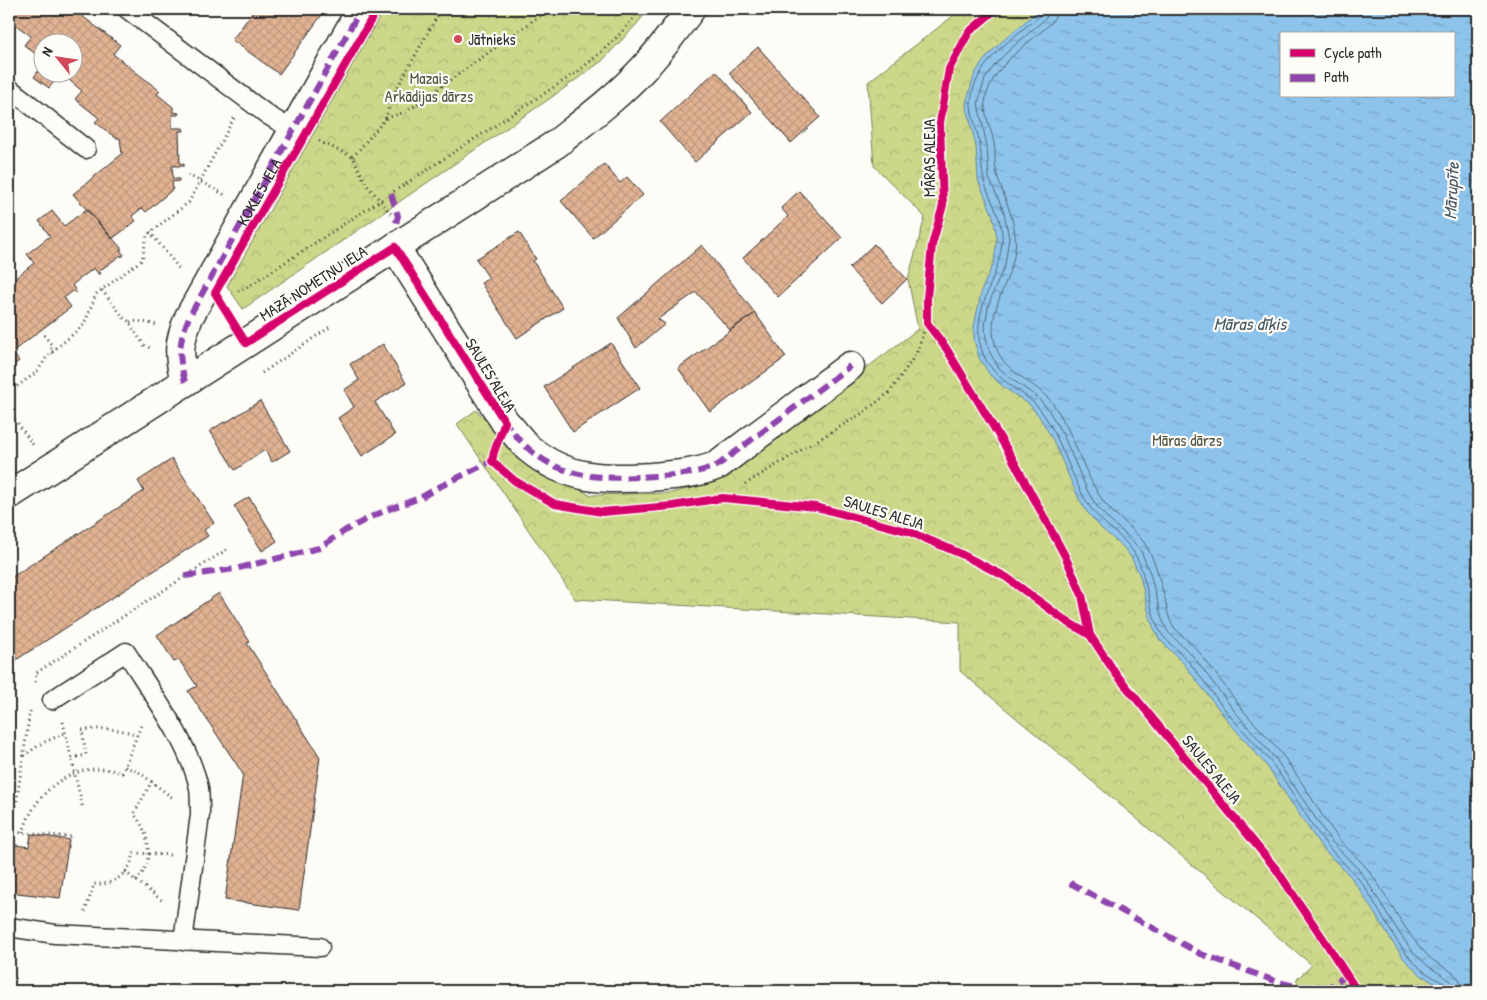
<svg xmlns="http://www.w3.org/2000/svg" width="1487" height="1000" font-family="'Patrick Hand',sans-serif">
<defs>
<pattern id="park-crowns" width="20" height="18" patternUnits="userSpaceOnUse" patternTransform="scale(1.25)"><rect width="20" height="18" fill="#cdd78a"/><path d="M2 6a3 3 0 1 1 6 0M12 15a3 3 0 1 1 6 0" fill="none" stroke="#b0b977"/></pattern>
<pattern id="water-ripples" width="26" height="14" patternUnits="userSpaceOnUse" patternTransform="scale(1.25)"><rect width="26" height="14" fill="#8ec4ec"/><path d="M2 4q2-2 4 0t4 0M15 11q2-2 4 0t4 0" fill="none" stroke="#749fbf"/></pattern>
<pattern id="building-cross-hatch" width="8" height="8" patternUnits="userSpaceOnUse" patternTransform="scale(1.25)"><rect width="8" height="8" fill="#e1b292"/><path d="M0 0l8 8M0 8l8-8" fill="none" stroke="#c1997e"/></pattern>
</defs>
<rect width="100%" height="100%" fill="#fdfcf7"/>
<filter id="ink" filterUnits="userSpaceOnUse"><feTurbulence type="fractalNoise" baseFrequency=".02" numOctaves="2"/><feDisplacementMap in="SourceGraphic" scale="10" xChannelSelector="R" yChannelSelector="G"/><feConvolveMatrix kernelMatrix="1 2 1 2 8 2 1 2 1" color-interpolation-filters="sRGB"/></filter>
<g filter="url(#ink)">
<path fill="url(#park-crowns)" stroke="#7c815a" fill-rule="evenodd" d="M 384,9 L 649,9 L 636,25 L 602,61 L 552,97 L 243,309 L 227,286 Z
M 962,9 L 1478,9 L 1478,991 L 1303,991 L 1296,980 L 1312,965 L 960,671 L 960,622 L 575,599 L 457,424 L 476,410 L 529,462 L 590,495 L 671,493 L 716,482 L 918,329 L 908,279 L 925,217 L 874,166 L 868,82 ZM 1281,34 L 1453,34 L 1453,96 L 1281,96 Z"/>
<path fill="url(#water-ripples)" stroke="#66879f" fill-rule="evenodd" d="M 1040,9 L 1478,9 L 1478,991 L 1447,991 L 1421,975 L 1405,960 L 1391,940 L 1358,887 L 1350,876 L 1322,848 L 1266,765 L 1228,721 L 1183,663 L 1159,639 L 1151,622 L 1140,576 L 1131,557 L 1123,547 L 1101,528 L 1087,512 L 1078,497 L 1053,440 L 1039,416 L 1029,404 L 1006,389 L 990,375 L 979,358 L 974,340 L 974,326 L 982,289 L 994,262 L 997,238 L 993,216 L 978,180 L 976,147 L 966,103 L 975,73 L 985,59 L 999,44 ZM 1281,34 L 1453,34 L 1453,96 L 1281,96 Z"/>
<g fill="none" stroke-linecap="round" stroke-linejoin="round">
<path stroke="#536878" stroke-width="1" d="M 1042,9 L 1041,15 C 1013,37 971,66 971,105 C 972,119 978,132 980,146 C 982,157 981,170 984,181 C 990,201 1004,220 1002,242 C 999,281 966,316 984,356 C 996,383 1026,390 1042,412 C 1063,441 1070,477 1090,507 C 1103,526 1127,537 1137,558 C 1147,579 1151,621 1163,636 C 1170,645 1181,652 1188,661 C 1203,679 1216,699 1231,717 C 1244,732 1258,746 1270,761 C 1291,788 1306,818 1326,844 C 1337,858 1351,869 1362,883 C 1382,912 1395,947 1422,970 C 1430,976 1439,980 1447,985 L 1449,991
M 1049,9 L 1046,18 L 1007,52 L 994,66 L 985,79 L 978,103 L 987,146 L 989,178 L 1004,212 L 1009,238 L 1005,265 L 993,293 L 988,307 L 985,326 L 986,338 L 990,353 L 999,368 L 1013,380 L 1036,396 L 1048,409 L 1063,435 L 1088,492 L 1096,505 L 1109,520 L 1131,539 L 1141,551 L 1150,573 L 1162,619 L 1168,632 L 1192,655 L 1236,713 L 1275,758 L 1331,841 L 1358,869 L 1367,881 L 1400,934 L 1414,953 L 1428,966 L 1451,981 L 1455,986 L 1455,991
M 1056,9 L 1055,17 L 1051,23 C 1027,45 989,68 985,103 C 984,116 992,130 994,143 C 996,154 994,167 998,178 C 1004,198 1012,212 1015,234 C 1021,273 982,307 996,347 C 1005,374 1037,382 1053,404 C 1074,432 1081,468 1101,498 C 1114,518 1137,528 1148,549 C 1157,565 1160,582 1165,599 C 1167,608 1168,619 1174,627 C 1179,634 1192,643 1199,652 C 1213,670 1227,689 1241,708 C 1254,723 1268,737 1280,752 C 1301,778 1316,808 1336,835 C 1346,849 1361,859 1371,874 C 1391,901 1404,932 1428,956 C 1440,968 1461,970 1463,991"/>
</g>
<path fill="url(#building-cross-hatch)" stroke="#2b2b2b" d="M 9,9 L 73,9 L 120,45 L 113,54 L 160,91 L 157,94 L 173,107 L 173,112 L 179,113 L 178,115 L 172,115 L 172,128 L 183,128 L 184,131 L 179,131 L 180,164 L 184,164 L 184,166 L 172,166 L 173,179 L 179,179 L 179,181 L 172,182 L 173,189 L 146,212 L 142,208 L 132,216 L 136,221 L 112,239 L 73,194 L 122,154 L 120,138 L 116,138 L 95,122 L 99,118 L 75,99 L 82,91 L 61,73 L 49,88 L 34,77 L 42,66 L 42,72 L 72,72 L 72,42 L 42,42 L 42,59 L 24,45 L 31,36 L 9,20 Z
M 252,9 L 326,9 L 279,74 L 232,40 L 252,13 L 250,11 Z
M 758,47 L 820,117 L 791,143 L 729,73 Z
M 716,71 L 752,112 L 695,162 L 660,122 Z
M 604,164 L 620,183 L 627,177 L 643,195 L 593,238 L 561,201 Z
M 799,191 L 842,238 L 778,297 L 743,258 L 788,216 L 781,208 Z
M 87,209 L 122,249 L 120,250 L 124,255 L 122,257 L 121,255 L 99,271 L 101,273 L 99,275 L 94,268 L 72,285 L 76,291 L 75,293 L 73,291 L 64,298 L 71,307 L 12,352 L 19,361 L 9,369 L 9,275 L 13,280 L 34,263 L 27,254 L 50,236 L 39,221 L 52,211 L 64,226 Z
M 519,232 L 536,259 L 533,261 L 563,308 L 517,338 L 481,283 L 489,278 L 476,259 Z
M 874,244 L 907,279 L 882,303 L 849,268 Z
M 702,245 L 755,313 L 730,330 L 696,292 L 658,319 L 665,324 L 636,348 L 618,318 Z
M 755,313 L 786,357 L 710,412 L 678,368 Z
M 611,343 L 640,388 L 573,432 L 544,387 Z
M 383,344 L 406,383 L 375,402 L 395,435 L 362,456 L 338,418 L 354,407 L 344,390 L 359,380 L 350,364 Z
M 260,401 L 290,451 L 272,462 L 265,450 L 235,470 L 210,431 L 224,422 L 225,423 Z
M 172,459 L 214,523 L 204,530 L 208,536 L 16,660 L 9,713 L 9,579 L 144,491 L 138,481 Z
M 249,497 L 277,541 L 262,551 L 234,506 Z
M 219,593 L 250,642 L 247,643 L 320,757 L 299,910 L 225,900 L 243,774 L 188,691 L 197,686 L 179,660 L 174,662 L 157,635 Z
M 31,834 L 69,840 L 60,898 L 9,892 L 9,844 L 29,847 Z"/>
<g fill="none" stroke-linecap="round" stroke-linejoin="round">
<defs>
<path id="lane" d="M 127,9 L 269,116 L 293,130
M 9,88 L 86,149
M 52,700 L 126,652 C 151,692 189,742 199,788 C 200,797 200,806 200,815 L 183,941
M 9,927 L 55,934 L 320,947"/>
<g id="street">
<path d="M 395,247 L 505,422 C 513,430 520,440 528,448 C 566,480 604,480 651,477 C 674,475 696,474 718,465 L 850,366"/>
<path id="s1" d="M 185,382 C 178,354 178,344 189,317 L 361,9"/>
</g>
<path id="secondary" d="M 9,495 L 556,144 C 586,120 617,97 643,69 C 661,50 676,29 691,9"/>
</defs>
<use href="#lane" stroke="#2b2b2b" stroke-width="21"/>
<use href="#street" stroke="#2b2b2b" stroke-width="31"/>
<use href="#secondary" stroke="#2b2b2b" stroke-width="31"/>
<path stroke="#2b2b2b" stroke-width="3" stroke-dasharray="1 4" stroke-linecap="butt" d="M 386,118 L 406,112 L 549,9
M 319,141 L 353,157 L 366,184 L 384,205 L 391,214
M 353,157 L 386,118 L 391,99 L 441,9
M 188,175 L 225,195
M 150,232 L 181,271
M 102,290 L 124,318 L 130,322 L 134,331 L 145,346 L 150,348
M 238,291 L 246,288 L 574,74 C 599,55 622,35 640,9
M 130,322 L 138,321 L 157,325
M 928,324 L 946,348 L 1011,456 L 1065,556 L 1082,595 L 1090,635
M 44,335 L 51,344 L 53,356
M 262,373 L 330,327
M 9,392 L 37,372 L 48,355 L 84,325 L 96,294 L 142,260 L 147,235 L 189,202 L 234,118
M 9,411 L 33,445
M 745,484 L 861,414 L 890,392 L 916,354 L 927,323 L 927,298 L 932,245 L 943,205 L 940,123 L 949,69 L 969,32 L 996,9
M 35,682 L 36,673 L 229,548
M 30,711 L 12,832 L 73,837
M 63,722 L 83,809
M 24,756 L 42,743 L 66,733
M 72,758 L 86,755 L 82,730 C 101,728 119,728 137,735
M 125,767 L 139,772 L 174,799
M 23,833 C 34,790 77,757 122,773 L 142,723
M 125,872 L 164,902
M 136,881 C 155,862 150,833 134,814 L 152,781
M 85,912 L 94,884 C 114,886 130,873 134,853 L 171,855"/>
<use href="#lane" stroke="#fdfcf7" stroke-width="18"/>
<use href="#street" stroke="#fdfcf7" stroke-width="28"/>
<use href="#secondary" stroke="#fdfcf7" stroke-width="28"/>
<path stroke="#8e44ad" stroke-width="6" stroke-dasharray="12 6" stroke-linecap="butt" d="M 391,194 L 398,216 L 396,223
M 185,382 C 178,354 178,344 189,317 L 361,9
M 503,418 C 541,478 591,481 654,476 C 677,475 697,474 718,465 L 850,366
M 185,576 L 235,569 L 319,548 L 346,530 L 373,516 L 394,507 L 420,498 L 439,487 L 492,461
M 1070,883 L 1201,954 L 1278,982 L 1318,991
M 1323,991 L 1347,975"/>
<defs>
<path id="cycleway" d="M 377,9 L 215,293 L 246,343 L 395,247 L 505,422 L 494,452 L 492,461 L 515,481 L 555,504 L 602,512 L 672,506 L 723,498 L 816,507 L 910,532 L 959,553 L 1006,577 L 1066,621 L 1090,635 L 1116,674 L 1276,869 L 1326,943 L 1357,991
M 996,9 L 969,32 L 949,69 L 940,123 L 943,205 L 932,245 L 927,298 L 927,323 L 946,348 L 1011,456 L 1065,556 L 1082,595 L 1090,635"/>
</defs>
<use href="#cycleway" stroke="#fdfcf7" stroke-width="11"/>
<use href="#cycleway" stroke="#d6006c" stroke-width="8"/>
</g>
</g>
<circle fill="#d1495b" stroke="#fdfcf7" stroke-width="2" cx="458" cy="39" r="5"/>
<g text-anchor="middle" dominant-baseline="central" stroke-width="4.5" stroke-linejoin="round" paint-order="stroke">
<g font-size="16" fill="#2b2b2b" stroke="#fdfcf7" text-anchor="start">
<text x="468" y="39">Jātnieks</text>
</g>
<g font-size="16" fill="#545643" stroke="#fdfcf7">
<text x="429" y="78">Mazais<tspan x="429" dy="18">Arkādijas dārzs</tspan></text>
<text x="1187" y="440">Māras dārzs</text>
</g>
<g font-size="16" fill="#2b2b2b" stroke="#fdfcf7">
<text transform="translate(929 158) rotate(-90)">MĀRAS ALEJA</text>
<text stroke="none"><textPath href="#s1" startOffset="210">KOKLES IELA</textPath></text>
<text transform="translate(313 283) rotate(-33)">MAZĀ NOMETŅU IELA</text>
<text transform="translate(491 375) rotate(59)">SAULES ALEJA</text>
<text transform="translate(884 512) rotate(17)">SAULES ALEJA</text>
<text transform="translate(1212 769) rotate(51)">SAULES ALEJA</text>
</g>
<g font-size="18" font-style="italic" fill="#495965" stroke="#fdfcf7">
<text transform="translate(1451 191) rotate(-87)">Mārupīte</text>
<text x="1250" y="323">Māras dīķis</text>
</g>
</g>
<rect width="1487" height="1000" fill="none" stroke="#fdfcf7" stroke-width="30"/>
<rect x="15" y="15" width="1457" height="970" fill="none" stroke="#2b2b2b" stroke-width="2" filter="url(#ink)"/>
<rect x="1280" y="32" width="175" height="65" fill="#fdfcf7" stroke="#a9a8a5"/>
<rect x="1290" y="49" width="25" height="8" fill="#d6006c" stroke="#a9a8a5"/>
<text x="1324" y="58" font-size="15" fill="#2b2b2b">Cycle path</text>
<rect x="1290" y="74" width="25" height="8" fill="#8e44ad" stroke="#a9a8a5"/>
<text x="1324" y="82" font-size="15" fill="#2b2b2b">Path</text>
<g transform="translate(58 58) rotate(300)"><circle r="24" fill="#fdfcf7" stroke="#a9a8a5"/>
<path d="M0-4L9 19L0 12L-9 19Z" fill="#d1495b"/>
<text y="-8" font-size="14" font-weight="bold" text-anchor="middle" fill="#2b2b2b">N</text>
</g>
</svg>
